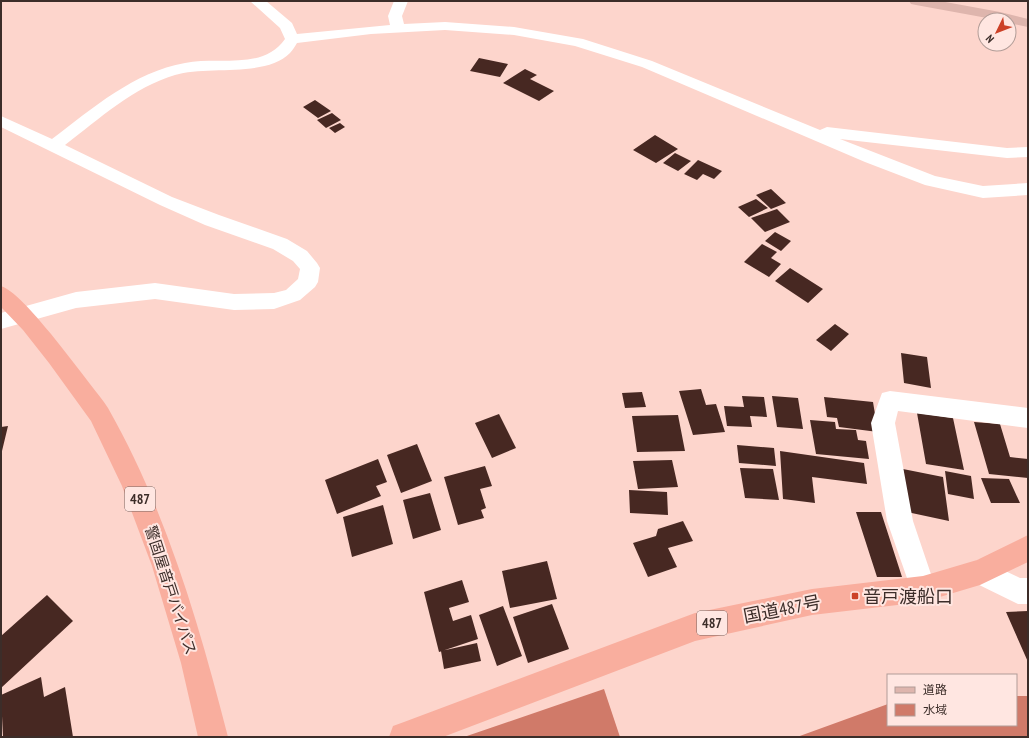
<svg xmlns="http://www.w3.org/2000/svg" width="1029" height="738" font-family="'PT Sans Narrow','Noto Sans JP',sans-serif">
<rect width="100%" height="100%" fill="#fdd5cc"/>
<path fill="#d07a69" d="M 604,689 L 620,737 L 464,737 Z
M 1016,696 L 1028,696 L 1028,737 L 797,737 L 888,704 L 888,725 L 1016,725 Z"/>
<path fill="#472822" d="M 479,58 L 508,64 L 500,77 L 470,71 Z
M 525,69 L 537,75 L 530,79 L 554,91 L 539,101 L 503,83 Z
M 315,100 L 331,111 L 318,118 L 303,107 Z
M 332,113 L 341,120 L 326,128 L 317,120 Z
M 340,123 L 345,127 L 335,133 L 329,128 Z
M 655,135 L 678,149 L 656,163 L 633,150 Z
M 675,153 L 691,161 L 678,171 L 663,163 Z
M 698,160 L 722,171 L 714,179 L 703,174 L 697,180 L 684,174 Z
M 771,189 L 786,203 L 771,209 L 756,195 Z
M 756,199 L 768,208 L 749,217 L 738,207 Z
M 777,209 L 790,222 L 765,232 L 751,218 Z
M 775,232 L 791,241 L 781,251 L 765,241 Z
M 762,244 L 777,252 L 771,258 L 781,264 L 769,277 L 744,262 Z
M 790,268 L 823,289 L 808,303 L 775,281 Z
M 835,324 L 849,334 L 831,351 L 816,340 Z
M 901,353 L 927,357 L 931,388 L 904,383 Z
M 701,389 L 706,405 L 716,404 L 725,432 L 693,435 L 679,391 Z
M 642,392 L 646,407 L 625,408 L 622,393 Z
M 742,396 L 764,397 L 767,417 L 750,416 L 752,427 L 727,426 L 724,406 L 744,407 Z
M 772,396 L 798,398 L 803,429 L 777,427 Z
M 824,397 L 873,402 L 878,432 L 839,427 L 837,418 L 827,417 Z
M 917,413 L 953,418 L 964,470 L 926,464 Z
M 499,414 L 516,448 L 492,458 L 475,423 Z
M 678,415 L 685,451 L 637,452 L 632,416 Z
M 810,420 L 835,422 L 836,429 L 856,430 L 858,440 L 866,441 L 869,459 L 816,454 Z
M 974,422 L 1000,424 L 1010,457 L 1028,459 L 1028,478 L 989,474 Z
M 8,426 L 2,451 L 1,451 L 1,427 Z
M 417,444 L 432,481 L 401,493 L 387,455 Z
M 737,445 L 774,448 L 776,466 L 739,463 Z
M 780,451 L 864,463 L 867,484 L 812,477 L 815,503 L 783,499 Z
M 378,459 L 387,482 L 376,486 L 381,496 L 337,514 L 325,480 Z
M 672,460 L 678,487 L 638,489 L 633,461 Z
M 485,466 L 492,486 L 480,489 L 486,508 L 481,510 L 484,518 L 458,525 L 444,477 Z
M 740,468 L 773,469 L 779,500 L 745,498 Z
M 903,469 L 943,477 L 949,521 L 907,512 Z
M 945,471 L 971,476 L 974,499 L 948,494 Z
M 981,478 L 1009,479 L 1020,503 L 991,503 Z
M 629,490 L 667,492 L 668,515 L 630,513 Z
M 430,493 L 441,530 L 413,539 L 403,500 Z
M 383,505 L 393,544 L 352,557 L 343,517 Z
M 856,512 L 881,512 L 902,577 L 877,577 Z
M 683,521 L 693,541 L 668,548 L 677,567 L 648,577 L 633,543 L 656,536 L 658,529 Z
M 547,561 L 557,599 L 510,608 L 502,571 Z
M 462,580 L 469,602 L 449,608 L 453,621 L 471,615 L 478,639 L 439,652 L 424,592 Z
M 47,595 L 73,621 L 1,688 L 1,636 Z
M 552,604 L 569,649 L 528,663 L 513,617 Z
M 503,606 L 522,656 L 497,666 L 479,615 Z
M 1028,611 L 1028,662 L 1006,612 Z
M 477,643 L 481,661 L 444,669 L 441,651 Z
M 41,677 L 44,697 L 65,687 L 73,737 L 3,737 L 1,695 Z"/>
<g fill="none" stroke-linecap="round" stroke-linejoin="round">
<path fill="#fff" fill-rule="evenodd" d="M 250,1 L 266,1 L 292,23 L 297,34 L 390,25 L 388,16 L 394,1 L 408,1 L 402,16 L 404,24 L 445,22 L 514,27 L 583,39 L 652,61 L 820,130 L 827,127 L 1007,148 L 1028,147 L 1028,157 L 1007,158 L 840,139 L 935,176 L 983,186 L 1028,183 L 1028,195 L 983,198 L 925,185 L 865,162 L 642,67 L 575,46 L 514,35 L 445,30 L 371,34 L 297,43 C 295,46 293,50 290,53 C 266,78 207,65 175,75 C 134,87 99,119 65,145 L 172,197 L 219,215 L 287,239 L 307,251 L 317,263 L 320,268 L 318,282 L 315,287 L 300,300 L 274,309 L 234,310 L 155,299 L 76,308 L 1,329 L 1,313 L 76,292 L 155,283 L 234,294 L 274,293 L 286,290 L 298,279 L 300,269 L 293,261 L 273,249 L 205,225 L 160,205 L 1,127 L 1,116 L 52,139 C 93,108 134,72 185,63 C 218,56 263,71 285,39 L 280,28 Z
M 890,391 L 1028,408 L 1028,428 L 898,411 L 895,423 L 913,521 L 936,589 L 932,598 L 923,602 L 914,598 L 887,521 L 871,423 L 882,393 Z
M 980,559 L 1020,578 L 1028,578 L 1028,604 L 1018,604 L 971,581 L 967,572 L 971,563 Z"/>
<path fill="#deb5ad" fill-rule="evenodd" d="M 909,1 L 940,1 L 1000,12 L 1028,19 L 1028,27 L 1009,23 L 1009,20 L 998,20 L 916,5 L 911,4 Z"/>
<path fill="#f9ae9e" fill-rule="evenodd" d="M 1,286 C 16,291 40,321 51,334 C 64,350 77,367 90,384 C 96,392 103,400 108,408 C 166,510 199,624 228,737 L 198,737 L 181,663 L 152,566 L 122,486 L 91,421 L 49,363 L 23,330 L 1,307 Z
M 1028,535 L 1028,562 L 980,585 L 923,602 L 812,615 L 695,641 L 443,737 L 389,737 L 393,726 L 404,722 L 695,613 L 812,589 L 923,576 L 977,560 Z"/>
</g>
<rect fill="#cc4127" stroke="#ffe6e1" stroke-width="1.5" x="851" y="592" width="8" height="8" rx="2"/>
<g text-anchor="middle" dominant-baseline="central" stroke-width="4" stroke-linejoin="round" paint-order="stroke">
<g fill="#ffe6e1" stroke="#766460" stroke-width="1">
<rect x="125" y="487" width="30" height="24" rx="3"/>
<rect x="697" y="611" width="30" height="24" rx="3"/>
</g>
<g font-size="14" font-weight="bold" fill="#3c2d29">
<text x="140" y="499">487</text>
<text x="712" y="623">487</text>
</g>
<g font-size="15" fill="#3c2d29" stroke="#ffe6e1">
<text transform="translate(171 590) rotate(72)">警固屋音戸バイパス</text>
</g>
<g font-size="18" fill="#3c2d29" stroke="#ffe6e1" text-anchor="start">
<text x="863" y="596">音戸渡船口</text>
</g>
<g font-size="18" fill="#3c2d29" stroke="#ffe6e1">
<text transform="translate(782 609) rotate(-11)">国道487号</text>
</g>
</g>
<rect width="1029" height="738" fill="none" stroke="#3c2d29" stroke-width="4"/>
<rect x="887" y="674" width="130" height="52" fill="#ffe6e1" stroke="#b19c97"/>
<rect x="895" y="687" width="20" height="6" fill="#deb5ad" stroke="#b19c97"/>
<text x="923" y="694" font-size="12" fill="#3c2d29">道路</text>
<rect x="895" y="704" width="20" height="12" fill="#d07a69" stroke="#b19c97"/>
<text x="923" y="714" font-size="12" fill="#3c2d29">水域</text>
<g transform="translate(997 32) rotate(227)"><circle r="19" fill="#ffe6e1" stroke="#b19c97"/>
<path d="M0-3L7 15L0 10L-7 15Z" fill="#cc4127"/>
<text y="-6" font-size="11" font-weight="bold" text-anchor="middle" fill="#3c2d29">N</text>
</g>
</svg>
